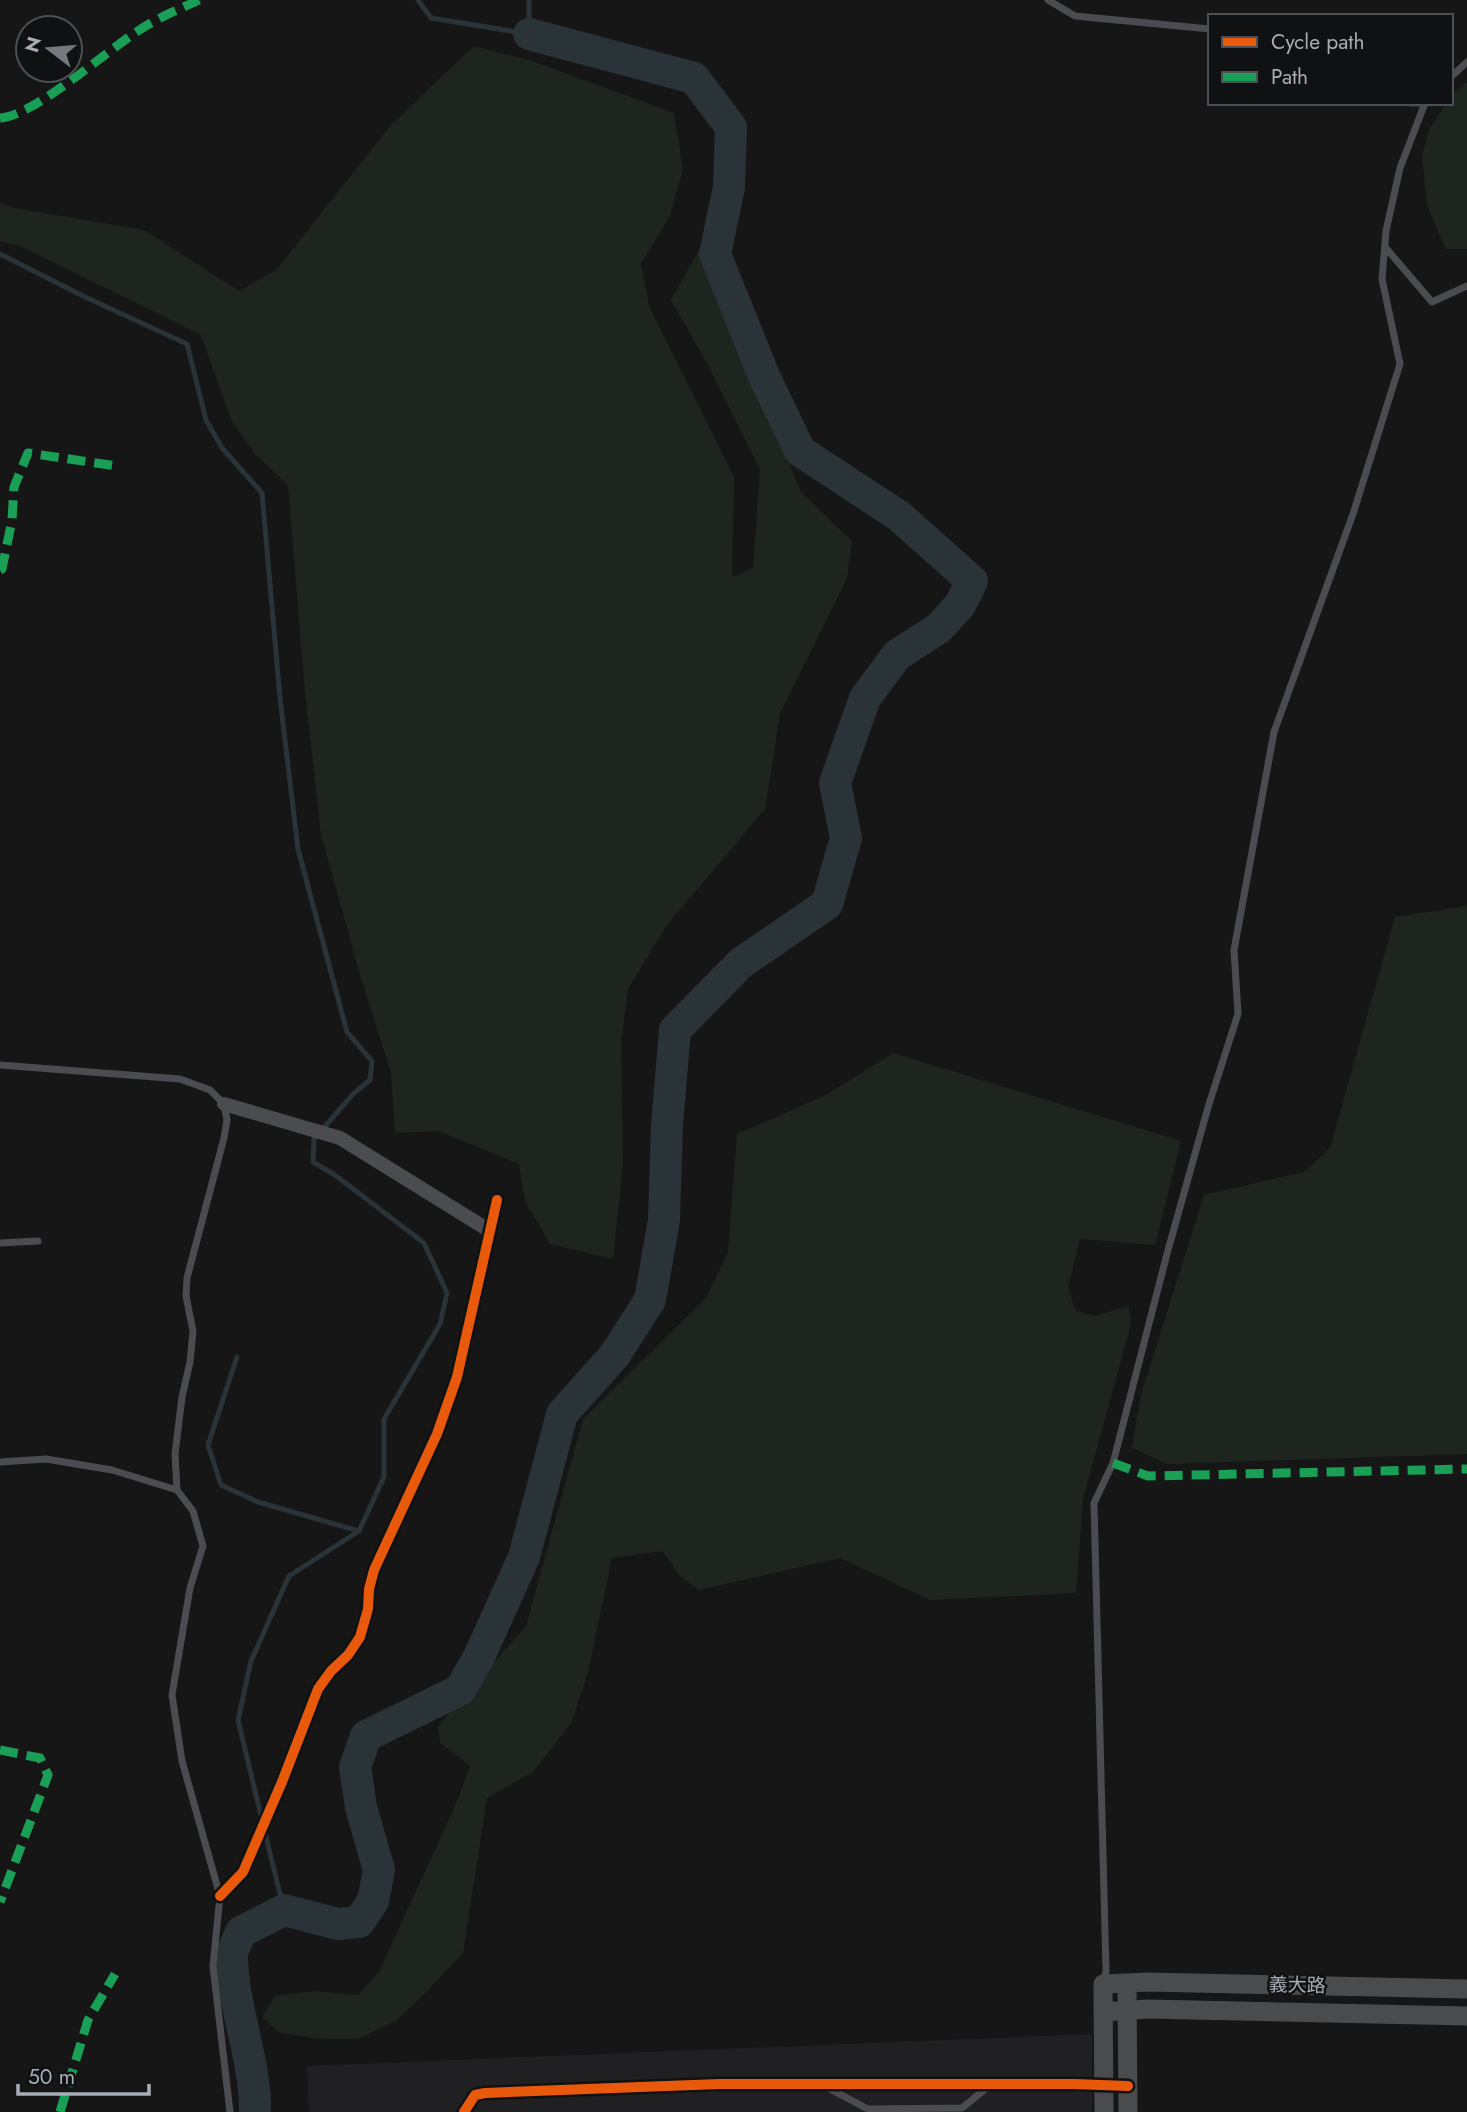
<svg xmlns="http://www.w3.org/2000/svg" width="1467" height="2112" font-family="Jost,'Noto Sans TC',sans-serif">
<rect width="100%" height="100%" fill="#161616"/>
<path fill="#202022" d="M 1092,2034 L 1092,2112 L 309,2112 L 307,2066 Z"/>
<path fill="#1e251f" d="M 474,46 L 532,61 L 674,113 L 683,169 L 670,216 L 641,264 L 649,306 L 734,477 L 732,577 L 753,568 L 760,469 L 710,369 L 671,300 L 699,250 L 801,492 L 852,541 L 847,578 L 780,714 L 765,809 L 667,925 L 628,989 L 621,1044 L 623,1164 L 613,1259 L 550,1244 L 525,1201 L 519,1164 L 438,1131 L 395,1133 L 391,1073 L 360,975 L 321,834 L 305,693 L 288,485 L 255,454 L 231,420 L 201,335 L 20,246 L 0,241 L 0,203 L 14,208 L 144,230 L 239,291 L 277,269 L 391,125 Z
M 1467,82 L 1467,249 L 1446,249 L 1427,206 L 1422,156 L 1429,130 L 1446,103 L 1451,103 L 1451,95 Z
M 1467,906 L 1467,1454 L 1167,1464 L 1132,1448 L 1140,1398 L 1204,1195 L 1304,1172 L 1330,1148 L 1395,917 Z
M 893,1053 L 1181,1141 L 1155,1245 L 1080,1239 L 1068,1288 L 1075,1310 L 1094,1316 L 1129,1306 L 1131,1324 L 1083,1499 L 1076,1593 L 930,1600 L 840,1558 L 698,1590 L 680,1576 L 662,1551 L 612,1558 L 588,1672 L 571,1723 L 533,1772 L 487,1798 L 463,1953 L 423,1995 L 396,2021 L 358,2039 L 322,2039 L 280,2033 L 262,2017 L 275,1996 L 315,1991 L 358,1995 L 379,1972 L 459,1797 L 470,1766 L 440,1743 L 438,1726 L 526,1626 L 583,1419 L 706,1298 L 728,1252 L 737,1134 L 826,1095 Z"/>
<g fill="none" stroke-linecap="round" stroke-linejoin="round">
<path stroke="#293338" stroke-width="5" d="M 418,0 L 431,18 L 529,34 L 529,0
M 0,254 L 83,296 L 187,344 L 206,420 L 222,448 L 262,493 L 280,698 L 298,849 L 347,1032 L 372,1061 L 370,1080 L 353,1094 L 314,1139 L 313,1162 L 335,1175 L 424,1243 L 447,1293 L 440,1324 L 384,1419 L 384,1477 L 359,1531 L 289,1576 L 251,1661 L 238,1720 L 262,1820
M 237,1357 L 208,1445 L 221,1485 L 258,1502 L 359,1531
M 265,1833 L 284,1910"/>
<path stroke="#293338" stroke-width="32" d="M 255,2112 C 256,2060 233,2010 232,1957 C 232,1949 238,1940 241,1932 L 284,1910 L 338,1924 L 359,1922 L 373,1901 L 379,1870 L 361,1807 L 355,1767 L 366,1736 L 460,1690 L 479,1657 L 524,1557 L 562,1414 L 614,1356 L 650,1300 L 664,1220 L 667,1125 L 675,1030 L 741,963 L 827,904 L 846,838 L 835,783 L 865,698 L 897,655 L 939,628 L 960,605 L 972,581 L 899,516 L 800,451 L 764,376 L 715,254 L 729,187 L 731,127 L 694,78 L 529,34"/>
<path stroke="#4a4c4f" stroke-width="7" d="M 1048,0 L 1075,16 L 1210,29
M 1451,77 L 1467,62
M 1411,103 L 1418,103
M 1385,247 L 1432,302 L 1467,286
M 0,1065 L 180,1079 L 210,1090 L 224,1104 L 227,1120 L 224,1138 L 187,1278 L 186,1296 L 193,1331 L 190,1362 L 182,1397 L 175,1454 L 177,1490 L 193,1511 L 203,1546 L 190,1588 L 172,1695 L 182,1761 L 220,1896 L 213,1966 L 230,2112
M 0,1243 L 38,1241
M 0,1462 L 46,1459 L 112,1470 L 177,1490
M 1103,1984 L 1106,1971 L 1094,1503 L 1113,1463 L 1168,1250 L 1209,1104 L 1238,1014 L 1234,950 L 1274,732 L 1353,514 L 1400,364 L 1382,279 L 1386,231 L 1400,168 L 1425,103
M 828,2088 L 868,2109 L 962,2108 L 989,2086"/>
<path stroke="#4a4c4f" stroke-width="14" d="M 224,1104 L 340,1138 L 490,1231
M 220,1896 L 243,1872 L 282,1782 L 318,1689 L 331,1671 L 348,1655 L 360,1637 L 368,1609 L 369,1589 L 374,1570 L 437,1434 L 457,1377 L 497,1200
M 464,2112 L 475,2095 L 485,2093 L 719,2084 L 1074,2084 L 1128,2086"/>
<path stroke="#494b4d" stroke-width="19" d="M 1127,1983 L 1128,2112
M 1103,2012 L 1148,2009 L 1467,2016
M 1104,2112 L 1103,1984 L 1148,1982 L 1467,1989"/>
<path stroke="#1a9f57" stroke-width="9" stroke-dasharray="18 9" stroke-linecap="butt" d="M 0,118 C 36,115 107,50 141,29 C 159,17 180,9 199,0
M 0,570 L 2,569 L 12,520 L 14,487 L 28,453 L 117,466
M 1113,1463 L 1148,1476 L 1467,1469
M 0,1750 L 40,1758 L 48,1775 L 0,1902
M 60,2112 L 88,2020 L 115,1974"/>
<defs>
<path id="cycleway" d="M 220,1896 L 243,1872 L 282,1782 L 318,1689 L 331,1671 L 348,1655 L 360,1637 L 368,1609 L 369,1589 L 374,1570 L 437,1434 L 457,1377 L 497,1200
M 464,2112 L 475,2095 L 485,2093 L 719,2084 L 1074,2084 L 1128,2086"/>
</defs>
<use href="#cycleway" stroke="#101112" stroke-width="15"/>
<use href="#cycleway" stroke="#e8590c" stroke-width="10"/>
</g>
<g text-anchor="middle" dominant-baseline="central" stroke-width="5" stroke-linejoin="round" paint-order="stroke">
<g font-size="19" fill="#a7aeb7" stroke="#101112">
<text transform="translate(1297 1985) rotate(1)">義大路</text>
</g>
</g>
<rect x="1208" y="14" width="245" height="91" fill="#101112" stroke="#4c5054" stroke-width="2"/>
<rect x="1222" y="37" width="35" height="10" fill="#e8590c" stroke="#4c5054" stroke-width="2"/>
<text x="1271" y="49" font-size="21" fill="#a7aeb7">Cycle path</text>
<rect x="1222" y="72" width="35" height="10" fill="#1a9f57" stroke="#4c5054" stroke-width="2"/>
<text x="1271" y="84" font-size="21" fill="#a7aeb7">Path</text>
<g transform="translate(49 49) rotate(286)"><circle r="33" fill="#101112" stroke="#4c5054" stroke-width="2"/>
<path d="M0-5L12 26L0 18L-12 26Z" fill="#74797f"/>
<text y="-10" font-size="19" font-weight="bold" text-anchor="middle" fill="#a7aeb7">N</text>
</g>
<path d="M18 2084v10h131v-10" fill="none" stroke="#a7aeb7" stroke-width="3.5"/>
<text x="28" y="2084" font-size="21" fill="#a7aeb7" stroke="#101112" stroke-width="5" paint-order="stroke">50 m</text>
</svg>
